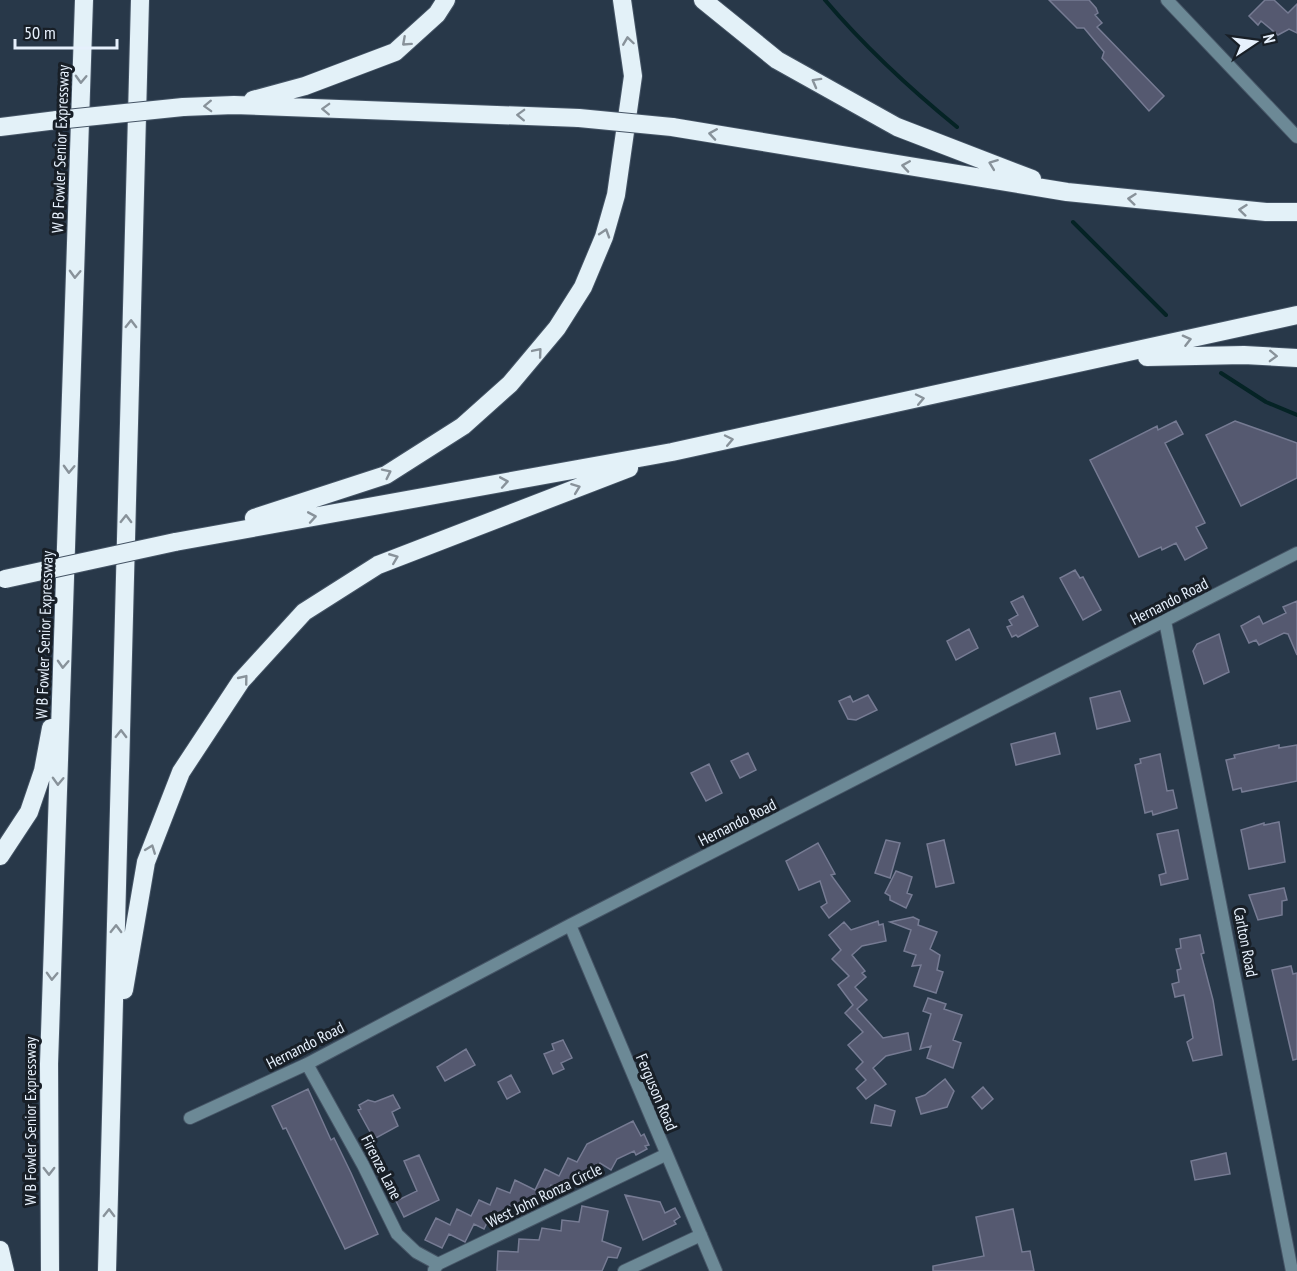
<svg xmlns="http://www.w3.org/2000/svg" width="1297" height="1271" font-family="'PT Sans Narrow',sans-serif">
<rect width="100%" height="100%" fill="#283849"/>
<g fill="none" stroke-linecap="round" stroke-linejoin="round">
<path stroke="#052325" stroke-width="4" d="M 825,0 C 865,47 909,88 957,127
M 1073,222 L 1166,315
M 1221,373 L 1266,402 L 1297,415"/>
</g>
<path fill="#555970" stroke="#767b93" stroke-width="1.5" d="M 1049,0 L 1089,0 L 1096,8 L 1098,13 L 1095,15 L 1102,23 L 1097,27 L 1164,96 L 1149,111 L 1102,58 L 1104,52 L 1084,28 L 1077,28 Z
M 1265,0 L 1274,0 L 1288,13 L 1297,4 L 1297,33 L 1289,29 L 1278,35 L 1261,21 L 1258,25 L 1249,16 Z
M 1176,421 L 1183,434 L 1165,443 L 1205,523 L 1196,527 L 1207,548 L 1185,560 L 1176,543 L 1162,550 L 1161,547 L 1139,557 L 1090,460 L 1157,426 L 1158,430 Z
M 1235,421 L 1297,443 L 1297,478 L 1241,506 L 1206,435 Z
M 1075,570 L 1080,578 L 1083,577 L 1101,610 L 1083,620 L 1060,578 Z
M 1023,596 L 1038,626 L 1018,637 L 1016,635 L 1012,637 L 1007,627 L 1012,625 L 1009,620 L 1018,615 L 1011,602 Z
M 1297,601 L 1297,655 L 1288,634 L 1284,633 L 1259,645 L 1256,640 L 1249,643 L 1241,626 L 1259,616 L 1263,624 L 1286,613 L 1283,607 Z
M 969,629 L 978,648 L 956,660 L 947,641 Z
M 1219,634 L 1229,672 L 1204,684 L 1193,651 L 1197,644 Z
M 1120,691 L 1130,721 L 1097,729 L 1090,698 Z
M 868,695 L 877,710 L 856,720 L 848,719 L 839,701 L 850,696 L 853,702 Z
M 1055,733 L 1060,754 L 1016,765 L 1011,744 Z
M 1279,745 L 1279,748 L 1297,745 L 1297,781 L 1242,792 L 1241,788 L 1233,790 L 1226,760 L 1235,758 L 1234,755 Z
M 748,753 L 756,770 L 740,778 L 731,761 Z
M 1160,754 L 1167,791 L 1173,790 L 1177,808 L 1153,815 L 1152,811 L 1145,813 L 1135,765 L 1141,763 L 1140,759 Z
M 709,764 L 722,793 L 706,801 L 691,773 Z
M 1279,822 L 1285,862 L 1249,869 L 1241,830 L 1264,823 L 1264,825 Z
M 1178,830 L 1188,879 L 1161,885 L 1159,875 L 1166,873 L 1157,834 Z
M 886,840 L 900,843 L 890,878 L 875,873 Z
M 944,840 L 954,883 L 936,887 L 927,844 Z
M 818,843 L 835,874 L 831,875 L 850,901 L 829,918 L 821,907 L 827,903 L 820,881 L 799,890 L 786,861 Z
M 896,871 L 912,877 L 907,893 L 912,895 L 906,908 L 890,900 L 890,896 L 885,893 Z
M 1284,888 L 1287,900 L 1282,901 L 1282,915 L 1258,920 L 1249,895 Z
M 913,917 L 919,920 L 918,925 L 937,932 L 930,949 L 940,955 L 937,970 L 943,972 L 936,993 L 914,986 L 921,965 L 912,966 L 916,955 L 904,951 L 911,930 L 890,922 Z
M 878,921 L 879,925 L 883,924 L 886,941 L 862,946 L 852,955 L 865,971 L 862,973 L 866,977 L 855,987 L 867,1000 L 857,1009 L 883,1038 L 908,1033 L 911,1050 L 886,1056 L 873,1068 L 886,1084 L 866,1099 L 857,1088 L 866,1080 L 856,1069 L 863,1062 L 848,1045 L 863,1032 L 845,1013 L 853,1005 L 838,985 L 849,976 L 832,959 L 841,950 L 829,935 L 844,922 L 851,930 Z
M 1200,935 L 1204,953 L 1201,954 L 1213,1000 L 1222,1055 L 1193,1061 L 1187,1042 L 1193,1038 L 1184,995 L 1175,997 L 1172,984 L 1179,982 L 1177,970 L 1181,969 L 1176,949 L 1181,948 L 1180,939 Z
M 1291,966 L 1293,974 L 1297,973 L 1297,1059 L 1293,1060 L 1272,970 Z
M 928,998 L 946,1004 L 944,1009 L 962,1015 L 953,1040 L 961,1043 L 953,1068 L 927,1058 L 931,1046 L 920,1049 L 931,1014 L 923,1011 Z
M 563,1040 L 572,1058 L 561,1063 L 564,1069 L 553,1074 L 544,1054 L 554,1050 L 552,1044 Z
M 466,1049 L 475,1065 L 445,1081 L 437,1067 Z
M 511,1075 L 520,1092 L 507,1099 L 498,1082 Z
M 945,1079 L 954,1091 L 947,1107 L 921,1114 L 916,1098 L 925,1095 Z
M 983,1087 L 993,1099 L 982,1109 L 972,1097 Z
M 308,1089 L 331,1140 L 334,1138 L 351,1173 L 378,1234 L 345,1249 L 286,1128 L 283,1129 L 272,1106 Z
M 393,1095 L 400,1108 L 392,1112 L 398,1126 L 374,1139 L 358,1110 L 361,1109 L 359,1105 L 368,1100 L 375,1102 Z
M 875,1105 L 895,1111 L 891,1126 L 871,1123 Z
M 633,1121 L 641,1136 L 644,1134 L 649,1145 L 645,1146 L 647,1149 L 636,1155 L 634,1151 L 617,1159 L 611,1170 L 600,1163 L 592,1178 L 583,1173 L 580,1179 L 574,1176 L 568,1189 L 565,1187 L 563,1191 L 551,1185 L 545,1200 L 533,1195 L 525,1213 L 509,1206 L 502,1218 L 492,1212 L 484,1229 L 474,1224 L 465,1242 L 449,1234 L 442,1248 L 425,1240 L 436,1218 L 450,1225 L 457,1209 L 471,1216 L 479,1200 L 490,1205 L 497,1188 L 510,1193 L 515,1180 L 535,1190 L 545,1169 L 559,1176 L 568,1158 L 577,1162 L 587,1144 Z
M 1226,1153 L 1230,1174 L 1195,1180 L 1191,1161 Z
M 419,1155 L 439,1200 L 404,1217 L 396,1201 L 417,1191 L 404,1161 Z
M 625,1195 L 660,1202 L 665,1213 L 675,1208 L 680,1217 L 674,1221 L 676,1224 L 643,1240 Z
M 582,1206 L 608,1211 L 602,1241 L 621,1248 L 617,1258 L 608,1257 L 602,1271 L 497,1271 L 498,1251 L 518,1252 L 519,1239 L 539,1240 L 542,1228 L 561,1231 L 562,1220 L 579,1222 Z
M 1013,1209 L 1022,1252 L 1030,1251 L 1034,1271 L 933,1271 L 933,1266 L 984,1256 L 976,1217 Z"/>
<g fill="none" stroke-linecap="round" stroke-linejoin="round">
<defs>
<path id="street" d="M 1167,0 L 1297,137
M 1165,621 L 1292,1271
M 570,925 L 716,1271
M 307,1064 L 363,1165 L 397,1234 L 416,1252 L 438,1264 L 434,1270
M 190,1118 L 307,1064 L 570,925 L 1297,553
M 438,1264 L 665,1155
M 624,1271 L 701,1235"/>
<path id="highway" d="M 703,0 L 777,60 L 897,127 L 1032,179
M 253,100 L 305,86 L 395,52 L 437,14 L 446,0
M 183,107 L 234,105 L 579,118
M 0,127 L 57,120
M 672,127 L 1067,192 L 1266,212 L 1297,212
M 1147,357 L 1244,355 L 1297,358
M 254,518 L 386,475 L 463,426 L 510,384 L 557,328 L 583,287 L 604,237 L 616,195 L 633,76 L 622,0
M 175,542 L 672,452 L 1297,315
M 0,856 L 29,812 L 43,771 L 51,728
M 124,990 L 146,862 L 181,772 L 241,681 L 304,612 L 378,565 L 629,468
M 0,1250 L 5,1271
M 50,1271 L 49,1064 L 84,0
M 107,1271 L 140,0"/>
</defs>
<use href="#street" stroke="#465566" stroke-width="14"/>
<use href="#highway" stroke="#465566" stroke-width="20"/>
<use href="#street" stroke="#6c8996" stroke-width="12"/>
<use href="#highway" stroke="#e3f1f8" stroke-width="18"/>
<defs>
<path id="highway-bridge" d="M 579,118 L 672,127
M 57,120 L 183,107
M 5,579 L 175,542"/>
</defs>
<use href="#highway-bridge" stroke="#465566" stroke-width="20" stroke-linecap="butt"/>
<use href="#highway-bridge" stroke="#e3f1f8" stroke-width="18"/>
</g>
<defs><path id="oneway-chevron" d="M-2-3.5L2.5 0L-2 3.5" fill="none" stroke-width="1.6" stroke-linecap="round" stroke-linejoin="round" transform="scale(1.5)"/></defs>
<g stroke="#88929a">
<use href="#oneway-chevron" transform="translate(628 41) rotate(-98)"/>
<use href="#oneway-chevron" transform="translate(406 42) rotate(138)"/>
<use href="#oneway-chevron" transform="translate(81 79) rotate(92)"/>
<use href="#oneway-chevron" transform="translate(816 82) rotate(-151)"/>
<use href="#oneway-chevron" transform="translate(208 106) rotate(178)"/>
<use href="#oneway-chevron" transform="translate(326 109) rotate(-178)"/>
<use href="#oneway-chevron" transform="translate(521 115) rotate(-178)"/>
<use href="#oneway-chevron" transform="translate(713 134) rotate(-171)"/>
<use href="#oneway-chevron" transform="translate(993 164) rotate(-159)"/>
<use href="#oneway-chevron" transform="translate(906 166) rotate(-171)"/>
<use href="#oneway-chevron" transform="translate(1132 199) rotate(-174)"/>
<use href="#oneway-chevron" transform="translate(1243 210) rotate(-174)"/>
<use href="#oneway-chevron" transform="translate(605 233) rotate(-72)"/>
<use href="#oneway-chevron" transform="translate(75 274) rotate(92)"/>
<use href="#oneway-chevron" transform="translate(131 324) rotate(-89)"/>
<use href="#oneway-chevron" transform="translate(1187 340) rotate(-14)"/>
<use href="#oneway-chevron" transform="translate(538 352) rotate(-50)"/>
<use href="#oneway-chevron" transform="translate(1273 356) rotate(2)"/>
<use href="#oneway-chevron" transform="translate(920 399) rotate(-12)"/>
<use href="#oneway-chevron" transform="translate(729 440) rotate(-12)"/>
<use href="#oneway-chevron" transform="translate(69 469) rotate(92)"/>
<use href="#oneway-chevron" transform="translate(387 473) rotate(-26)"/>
<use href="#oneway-chevron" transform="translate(504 482) rotate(-10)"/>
<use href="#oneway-chevron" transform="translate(576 488) rotate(-21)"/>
<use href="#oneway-chevron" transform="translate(312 517) rotate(-10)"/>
<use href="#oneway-chevron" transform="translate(126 519) rotate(-89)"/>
<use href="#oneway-chevron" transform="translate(394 558) rotate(-22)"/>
<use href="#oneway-chevron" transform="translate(63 664) rotate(93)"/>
<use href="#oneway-chevron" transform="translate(244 679) rotate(-51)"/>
<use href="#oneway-chevron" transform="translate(121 734) rotate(-89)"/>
<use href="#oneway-chevron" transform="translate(58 781) rotate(92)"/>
<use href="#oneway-chevron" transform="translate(151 849) rotate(-69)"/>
<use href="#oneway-chevron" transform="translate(116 929) rotate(-89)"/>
<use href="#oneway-chevron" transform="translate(52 976) rotate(92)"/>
<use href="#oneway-chevron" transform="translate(49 1171) rotate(90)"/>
<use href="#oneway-chevron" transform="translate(109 1213) rotate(-89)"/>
</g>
<g text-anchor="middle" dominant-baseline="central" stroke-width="6" stroke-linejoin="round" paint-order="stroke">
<g font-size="16" fill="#e6f0fc" stroke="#181f27">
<text transform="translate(60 149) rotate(-88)">W B Fowler Senior Expressway</text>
<text transform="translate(1169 601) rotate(-27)">Hernando Road</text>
<text transform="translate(44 635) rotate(-88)">W B Fowler Senior Expressway</text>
<text transform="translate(737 822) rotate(-27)">Hernando Road</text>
<text transform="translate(1246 942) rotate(79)">Carlton Road</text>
<text transform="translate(305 1045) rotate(-27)">Hernando Road</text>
<text transform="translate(657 1092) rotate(67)">Ferguson Road</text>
<text transform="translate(30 1121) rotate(-90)">W B Fowler Senior Expressway</text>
<text transform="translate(382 1167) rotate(63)">Firenze Lane</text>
<text transform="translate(544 1195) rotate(-26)">West John Ronza Circle</text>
</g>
</g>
<g transform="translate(1255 42) rotate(77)" stroke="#181f27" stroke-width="4.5" paint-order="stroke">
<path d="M0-4.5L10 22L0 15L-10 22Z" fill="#e6f0fc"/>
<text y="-9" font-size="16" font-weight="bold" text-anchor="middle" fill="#e6f0fc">N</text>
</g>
<path d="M15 39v9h102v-9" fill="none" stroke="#e6f0fc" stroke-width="3"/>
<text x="24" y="39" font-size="18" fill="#e6f0fc" stroke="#181f27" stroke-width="4.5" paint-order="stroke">50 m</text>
</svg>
